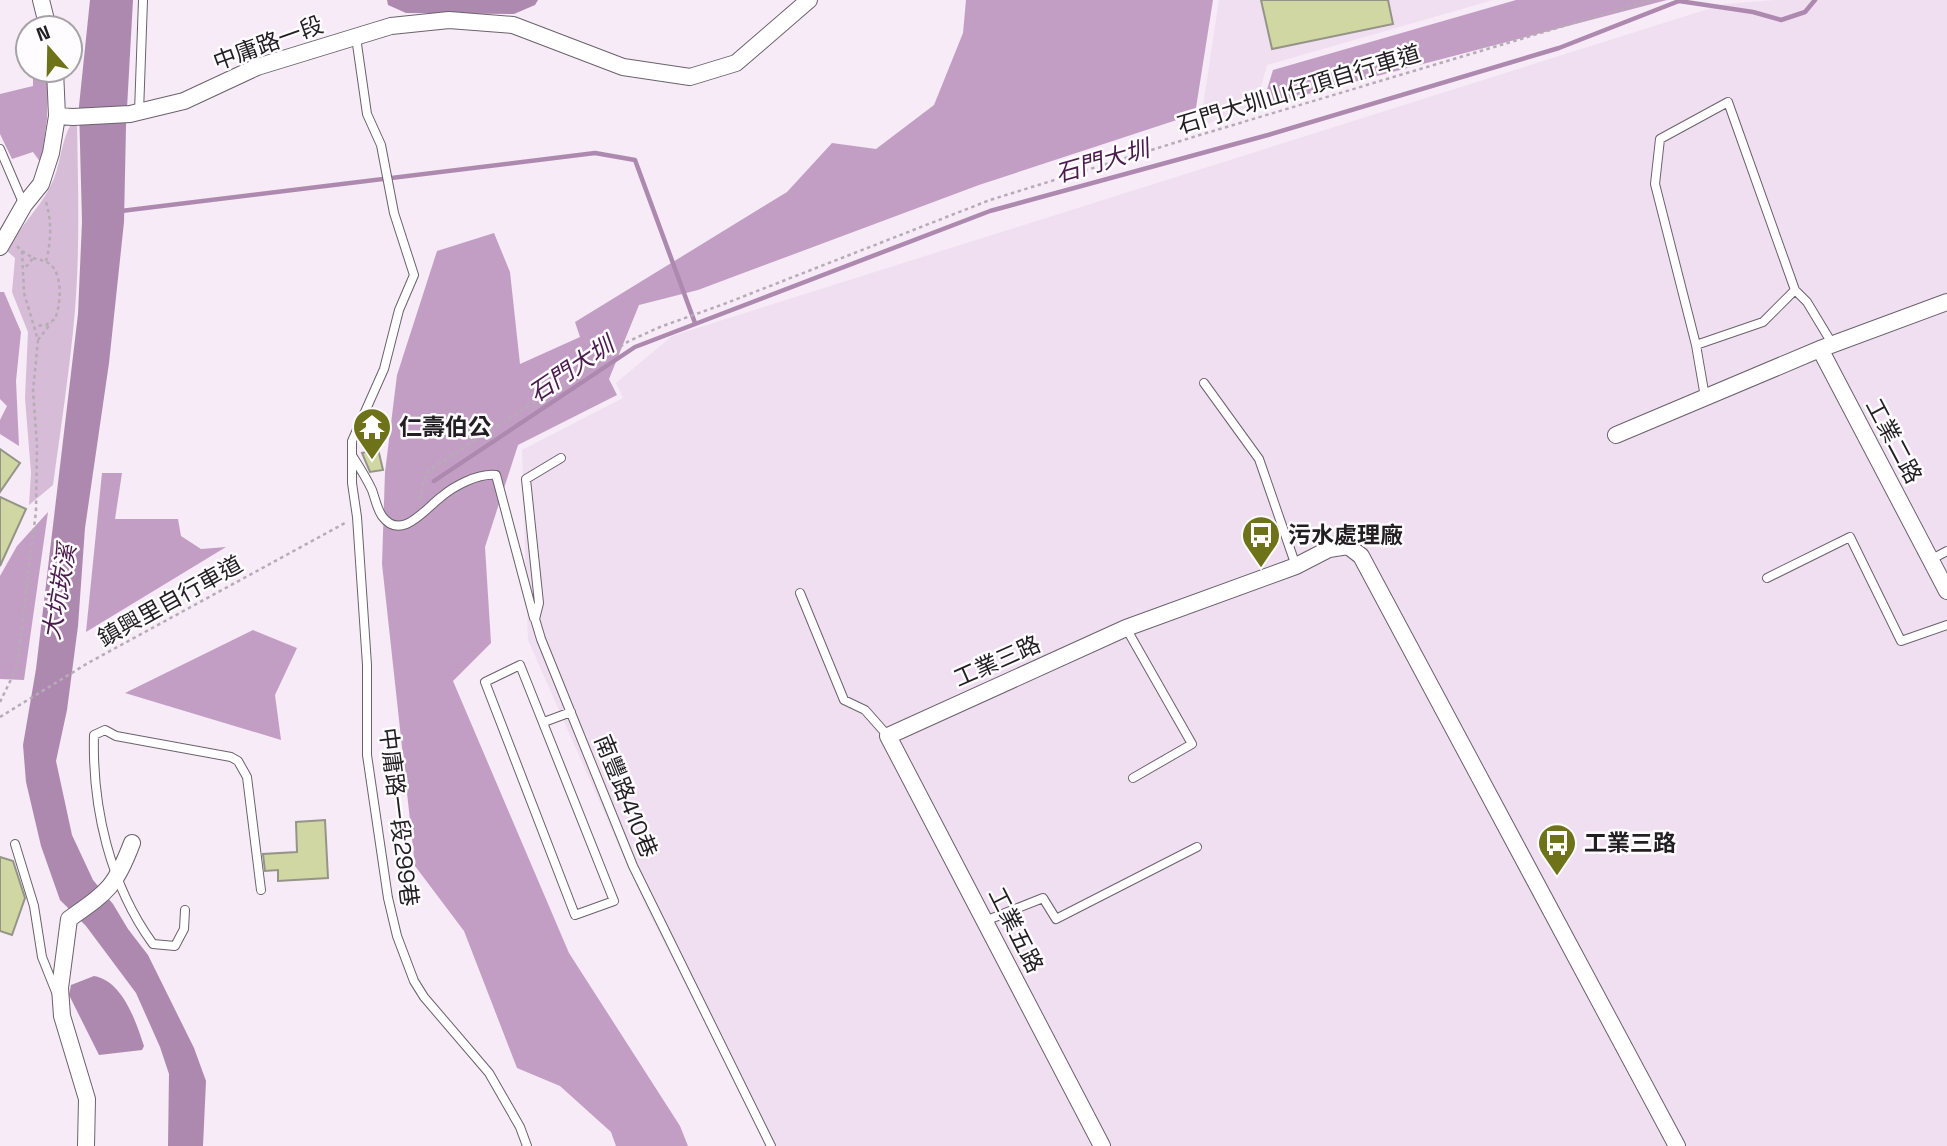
<svg xmlns="http://www.w3.org/2000/svg" width="1947" height="1146" font-family="'Space Grotesk','Noto Sans TC',sans-serif">
<rect width="100%" height="100%" fill="#f6ebf6"/>
<path fill="#f0dff0" d="M 1219,0 L 1493,0 L 1267,65 L 1255,109 L 1200,126 Z
M 1775,0 L 1947,0 L 1947,1146 L 768,1146 L 646,907 L 528,640 L 522,450 L 623,398 L 616,383 L 672,336 L 1724,4 Z"/>
<path fill="#d6bcd7" d="M 77,123 C 78,185 80,248 75,310 C 70,368 61,426 53,485 L 29,505 L 31,473 L 25,398 L 28,332 L 12,292 L 15,258 L 7,251 C 19,227 39,209 50,187 C 61,167 60,143 71,124 Z"/>
<path fill="#c39ec4" d="M 966,0 L 1213,0 L 1195,114 L 979,185 L 698,290 L 639,305 L 609,379 L 617,395 L 518,445 L 485,547 L 491,643 L 453,681 L 569,953 L 680,1126 L 688,1146 L 616,1146 L 611,1132 L 560,1086 L 517,1068 L 464,931 L 415,866 L 382,564 L 385,472 L 397,375 L 437,251 L 494,233 L 510,272 L 520,364 L 580,337 L 575,322 L 787,192 L 832,143 L 876,149 L 934,105 L 963,33 Z
M 1516,0 L 1667,0 L 1262,106 L 1273,70 Z
M 33,70 L 48,70 L 47,119 L 41,163 L 33,152 L 12,159 L 0,134 L 0,94 L 33,86 Z
M 0,292 L 4,292 L 21,332 L 16,381 L 19,446 L 0,434 L 0,420 L 7,406 L 0,399 Z
M 102,473 L 122,473 L 115,519 L 178,519 L 181,536 L 201,549 L 226,547 L 86,632 Z
M 48,512 L 24,680 L 0,679 L 0,576 L 17,546 Z
M 253,630 L 297,648 L 275,695 L 281,740 L 125,693 Z"/>
<path fill="#ae89af" d="M 90,0 L 133,0 L 126,126 L 124,222 L 109,363 L 85,528 L 78,626 L 67,710 L 56,761 L 72,835 L 93,880 L 113,904 L 128,929 L 148,955 L 194,1048 L 206,1081 L 203,1146 L 168,1146 L 169,1074 L 160,1047 L 136,993 L 86,926 L 60,900 L 41,846 L 26,782 L 23,745 L 36,669 L 78,314 L 82,222 L 79,106 Z
M 387,0 L 538,0 L 535,5 L 514,14 L 406,13 L 388,5 Z
M 94,976 C 123,981 136,1022 144,1046 L 142,1050 L 99,1055 L 69,995 L 71,985 Z"/>
<g fill="none" stroke-linecap="round" stroke-linejoin="round">
<path stroke="#ae89af" stroke-width="4.5" d="M 121,211 L 595,153 L 635,160 L 695,323
M 434,481 L 635,347 L 990,211 L 1268,135 L 1559,48 L 1679,1 L 1753,12 L 1781,20 L 1805,12 L 1815,0"/>
</g>
<path fill="#d1d7a3" stroke="#949588" stroke-width="2" d="M 1261,0 L 1388,0 L 1393,24 L 1272,49 Z
M 0,449 L 20,463 L 0,492 Z
M 378,449 L 383,470 L 370,472 L 362,453 Z
M 0,497 L 26,509 L 0,566 Z
M 325,820 L 328,878 L 278,881 L 278,870 L 265,871 L 263,854 L 297,852 L 296,822 Z
M 0,857 L 13,861 L 25,898 L 12,935 L 0,931 Z"/>
<g fill="none" stroke-linecap="round" stroke-linejoin="round">
<defs>
<path id="lane" d="M 356,37 L 367,114 L 381,145 L 394,213 L 414,275 L 399,310 L 384,369 L 352,441 L 352,483 L 357,517 L 367,665 L 367,755 L 388,898 L 397,936 L 414,981 L 424,997 L 489,1073 L 520,1127 L 527,1146
M 139,112 L 143,0
M 0,149 L 24,205
M 1696,345 L 1655,184 L 1660,139 L 1728,102 L 1795,290
M 1204,383 L 1259,459 L 1296,566
M 1705,397 L 1696,345 L 1763,322 L 1795,290 L 1807,302 L 1833,345
M 353,457 C 360,468 367,479 372,490 C 375,498 377,509 382,516 C 401,542 425,509 441,497 C 454,486 478,473 496,475 L 534,618
M 561,458 L 526,479 L 539,603 L 535,619 L 541,639 L 633,866 L 771,1146
M 1930,560 L 1947,551
M 1767,578 L 1850,537 L 1901,641 L 1947,625
M 800,593 L 844,700 L 865,710 L 888,736
M 1126,628 L 1192,744 L 1133,778
M 520,665 L 614,901 L 575,915 L 485,682 Z
M 544,722 L 571,712
M 15,844 L 34,906 L 42,957 L 56,992
M 185,910 L 184,929 L 175,946 L 153,944 C 110,885 92,808 94,735 L 105,730 L 116,736 L 231,757 L 238,761 L 247,777 L 261,890
M 985,921 L 1043,898 L 1056,919 L 1197,847"/>
<path id="street" d="M 41,0 L 48,28
M 57,116 L 73,117 L 130,114 L 184,101 L 257,67 L 391,26 L 449,20 L 513,25 L 623,67 L 690,77 L 736,63 L 809,0
M 0,247 L 24,205 L 41,184 L 51,153 L 57,116 L 55,70
M 1820,349 L 1947,591
M 1616,435 L 1820,349 L 1947,302
M 86,1146 L 87,1099 L 62,1016 L 60,988 L 69,919 C 107,892 115,888 132,843
M 1102,1146 L 888,736 L 1126,628 L 1296,566 L 1329,549 L 1348,546 L 1361,556 L 1677,1146"/>
</defs>
<use href="#lane" stroke="#6b626c" stroke-width="10"/>
<use href="#street" stroke="#6b626c" stroke-width="18"/>
<path stroke="#b5acb5" stroke-width="2.5" stroke-dasharray="3.5 3.5" stroke-linecap="butt" d="M 22,251 L 33,258 L 28,265 L 24,267
M 33,258 C 39,260 45,260 50,264 C 63,275 61,304 55,319 L 46,325 L 35,326
M 46,261 C 51,243 52,221 46,202
M 38,340 L 51,323
M 420,500 L 423,484 L 429,470 L 629,341 L 660,327 L 724,304 L 990,200 L 1203,134 L 1651,0
M 0,702 L 17,667 L 36,511 L 37,445 L 33,391 L 38,340 L 24,293 L 22,251 L 17,246
M 0,717 L 88,663 L 345,523"/>
<use href="#lane" stroke="#fff" stroke-width="8"/>
<use href="#street" stroke="#fff" stroke-width="16"/>
</g>
<defs>
<symbol id="temple-pin" viewBox="-11 -11 22 30"><path d="M0 17L-7.5 6A9.5 9.5 0 1 1 7.5 6Z" fill="#6e731a" stroke="#fefcfe"/><path d="M0-6L5-2H3V0L6.5 2.5H4V6H1.5V3h-3V6H-4V2.5H-6.5L-3 0V-2H-5Z" fill="#fff"/></symbol>
<symbol id="bus-pin" viewBox="-11 -11 22 30"><path d="M0 17L-7.5 6A9.5 9.5 0 1 1 7.5 6Z" fill="#6e731a" stroke="#fefcfe"/><path d="M-5-6H5V4H4V6H2V4H-2V6H-4V4H-5ZM-3.5-4V0h7V-4ZM-3.5 1.2v1.5H-2V1.2ZM2 1.2v1.5H3.5V1.2Z" fill="#fff"/></symbol>
</defs>
<g fill-rule="evenodd">
<use href="#temple-pin" x="350" y="405" width="44" height="60"/>
<use href="#bus-pin" x="1239" y="513" width="44" height="60"/>
<use href="#bus-pin" x="1535" y="821" width="44" height="60"/>
</g>
<g text-anchor="middle" dominant-baseline="central" stroke-width="5" stroke-linejoin="round" paint-order="stroke">
<g font-size="23" fill="#221e22" stroke="#fefcfe">
<text transform="translate(268 43) rotate(-20)">中庸路一段</text>
<text transform="translate(1299 89) rotate(-17)">石門大圳山仔頂自行車道</text>
<text transform="translate(1894 441) rotate(62)">工業二路</text>
<text transform="translate(170 601) rotate(-29)">鎮興里自行車道</text>
<text transform="translate(997 661) rotate(-24)">工業三路</text>
<text transform="translate(626 796) rotate(68)">南豐路410巷</text>
<text transform="translate(399 817) rotate(83)">中庸路一段299巷</text>
<text transform="translate(1016 930) rotate(63)">工業五路</text>
</g>
<g font-size="23" font-weight="bold" fill="#221e22" stroke="#fefcfe" text-anchor="start">
<text x="399" y="427">仁壽伯公</text>
<text x="1288" y="535">污水處理廠</text>
<text x="1584" y="843">工業三路</text>
</g>
<g font-size="24" font-style="italic" fill="#4a1c4d" stroke="#fefcfe">
<text transform="translate(1102 161) rotate(-16)">石門大圳</text>
<text transform="translate(571 369) rotate(-34)">石門大圳</text>
<text transform="translate(59 592) rotate(-80)">大坑崁溪</text>
</g>
</g>
<g transform="translate(49 49) rotate(340)"><circle r="33" fill="#fefcfe" stroke="#a6a3a6" stroke-width="2"/>
<path d="M0-5L12 26L0 18L-12 26Z" fill="#6e731a"/>
<text y="-10" font-size="19" font-weight="bold" text-anchor="middle" fill="#221e22">N</text>
</g>
</svg>
